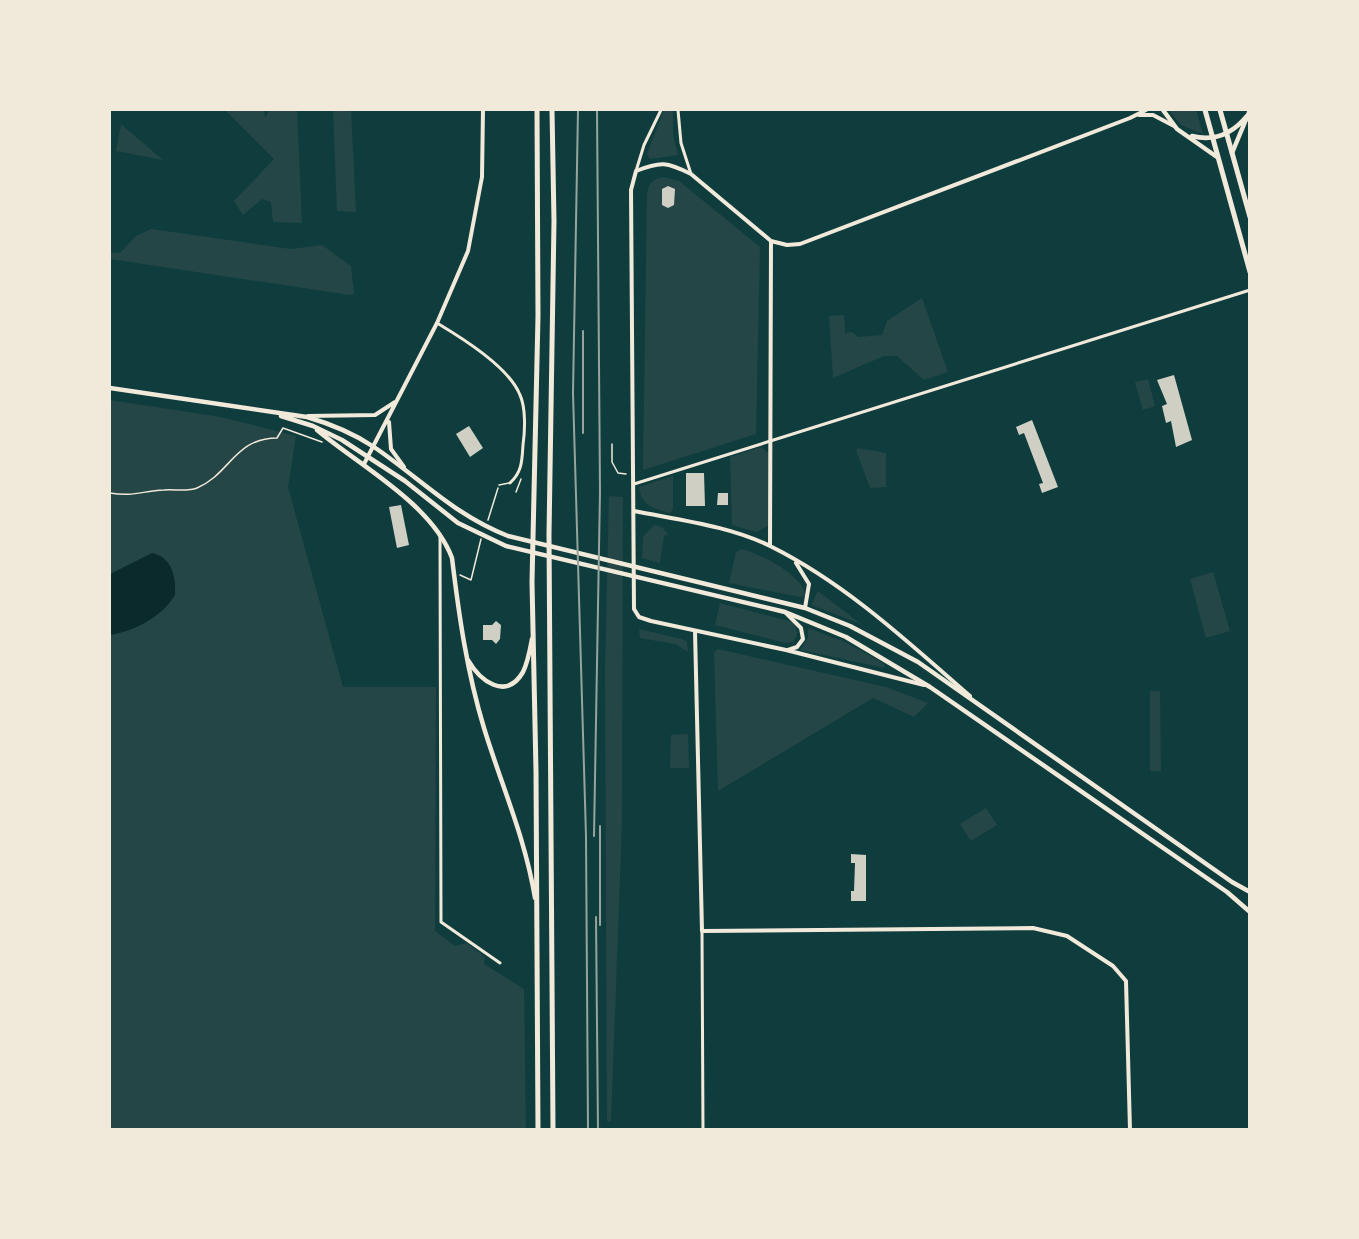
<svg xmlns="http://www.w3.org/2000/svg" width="1359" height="1239" font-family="Commissioner,sans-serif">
<rect width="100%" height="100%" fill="#0f3d3e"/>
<path fill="#244646" d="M 225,110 L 264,110 L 265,118 L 269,110 L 297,110 L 302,223 L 273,222 L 271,202 L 262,199 L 243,215 L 234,201 L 274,159 Z
M 333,110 L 351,110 L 356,212 L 337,211 Z
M 664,110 L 673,110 L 673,135 L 678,155 L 650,159 L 647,154 Z
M 1169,110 L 1196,110 L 1203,134 L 1181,125 Z
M 121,124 L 163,160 L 116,151 Z
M 663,177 L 679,181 L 760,247 L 756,434 L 643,470 L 647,196 C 648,184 651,180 663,177 Z
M 151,229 L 291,249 L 322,245 L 351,266 L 354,294 L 350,295 L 110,259 L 110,253 L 120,253 L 136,236 Z
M 922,298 L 948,372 L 924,380 L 897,356 L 884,356 L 833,378 L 829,316 L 844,315 L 845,333 L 852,332 L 858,337 L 882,335 L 887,321 Z
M 1148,379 L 1155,406 L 1143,410 L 1135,382 Z
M 110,400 L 221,417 L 296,436 L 288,487 L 343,687 L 436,687 L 435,931 L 455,946 L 467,943 L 485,957 L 484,964 L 524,989 L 526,1129 L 110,1129 Z
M 761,447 L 769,454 L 768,526 L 756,532 L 732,525 L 730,457 Z
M 858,448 L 886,453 L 886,487 L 870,488 L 856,450 Z
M 673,476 L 673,509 L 670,513 C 653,509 641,505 639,487 Z
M 609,496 L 623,497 L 622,822 L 611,1122 L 607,1121 L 605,672 Z
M 654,525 L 662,527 L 668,534 L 664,536 L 660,563 L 642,558 L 643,537 Z
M 742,549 C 760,554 805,576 805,596 L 800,597 L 729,583 L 736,552 Z
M 1213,572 L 1230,631 L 1206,638 L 1190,579 Z
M 818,591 L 861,624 L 811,605 Z
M 720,603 L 792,622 C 798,630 799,634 793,642 L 785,643 L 715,625 Z
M 808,628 L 845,642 L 883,663 L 885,668 L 800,650 L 808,638 Z
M 639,629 L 682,639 L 687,642 L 688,652 L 675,644 L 640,638 Z
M 718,649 L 886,687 L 928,703 L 914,717 L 873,698 L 718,791 L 714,652 Z
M 1150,691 L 1160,691 L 1161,771 L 1150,771 Z
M 688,734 L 689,768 L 670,768 L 671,735 Z
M 986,808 L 997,825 L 971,841 L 960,824 Z"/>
<path fill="#0a2a2b" d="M 152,553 C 172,557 176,577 175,595 C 162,617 134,631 110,635 L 110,574 Z"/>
<path fill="#cfcfc3" d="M 668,186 L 675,189 L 674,205 L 668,208 L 662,205 L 662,189 Z
M 1174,375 L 1192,440 L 1176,447 L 1171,421 L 1166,423 L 1162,406 L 1167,404 L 1157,380 Z
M 1032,420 L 1058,487 L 1042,493 L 1039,484 L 1043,483 L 1024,433 L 1019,435 L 1016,427 Z
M 469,426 L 483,448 L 470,457 L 456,434 Z
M 686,473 L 704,473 L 705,506 L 686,506 Z
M 718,493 L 728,493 L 728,505 L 717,505 Z
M 401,505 L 409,545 L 397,548 L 389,507 Z
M 496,621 L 501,625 L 500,639 L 496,644 L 492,640 L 483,640 L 483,625 L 492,625 Z
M 851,854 L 866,855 L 866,901 L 851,901 L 851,891 L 854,891 L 855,863 L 851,863 Z"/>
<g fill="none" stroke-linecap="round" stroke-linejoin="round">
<path stroke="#f1e9da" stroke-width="1.5" d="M 283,428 L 322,442
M 612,444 L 612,462 L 618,473 L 626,474
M 516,492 L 521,479
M 110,493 C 133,497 142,491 164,490 C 175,489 187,492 197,488 C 230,474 235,438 277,438 L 283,428
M 488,520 L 498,488
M 460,575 L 471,580 L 481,539"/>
<path stroke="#f1e9da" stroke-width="1.5" d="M 499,485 L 509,483"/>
<path stroke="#f1e9da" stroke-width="3" d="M 678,110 L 681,143 L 691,174
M 636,171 L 644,145 L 661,110
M 437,323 C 462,338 509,367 520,395 C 526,408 525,431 523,445 C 522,461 522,472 510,483
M 634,484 L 1250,290
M 440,537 L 441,922 L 500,963
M 702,931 L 703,1130"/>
<path stroke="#f1e9da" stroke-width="4" d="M 1139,115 L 1153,115 L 1174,126
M 308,416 L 375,415 L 395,402
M 389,422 L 391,449 L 404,467
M 364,464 L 437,323 L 468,251 L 482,177 L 483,110
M 634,511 C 679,520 731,526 772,547 C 846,584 908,642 970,696
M 770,546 L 771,241
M 796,563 L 809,584 L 805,608
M 786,613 L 801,628 L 803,639 L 797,647 L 788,650
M 695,631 L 702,931 L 1033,928 L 1067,936 L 1113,966 L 1126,981 L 1130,1130
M 924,685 L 786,650 L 651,621 L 639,617 L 634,609 L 631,190 L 636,171 C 661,161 667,162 691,174 L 771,241 L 787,245 L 800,244 L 1130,118 L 1146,110"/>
<path stroke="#f1e9da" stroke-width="4.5" d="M 1163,110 L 1177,129 L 1217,157
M 1192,136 C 1215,142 1233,133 1247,116
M 1232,153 L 1250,110
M 110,388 L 307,417 C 331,424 353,433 374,447 C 421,479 454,515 508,536 L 805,608 L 850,626 L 918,662 L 1232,882 L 1250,892
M 281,416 L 313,426 L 342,440 L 405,481 L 458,523 L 506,546 L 785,612 L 846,637 L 930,687 L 1227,892 L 1250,912
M 317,430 C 360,466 432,504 452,558 C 459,616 467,672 484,728 C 502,787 525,837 535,898
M 468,660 C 480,681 506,701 523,672 C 528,662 530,650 532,639"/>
<path stroke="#f1e9da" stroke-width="5" d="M 537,110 L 538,316 L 532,582 L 536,771 L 538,1130
M 552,110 L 554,221 L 549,535 L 553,1130
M 1205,110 L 1250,272
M 1220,110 L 1250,217"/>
<path stroke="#97a49c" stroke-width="2" d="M 578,110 L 573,393 L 586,836 L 588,1130
M 583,331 L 583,433
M 600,826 L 600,925
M 594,836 L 600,491 L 597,110
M 596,917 L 598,1130"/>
</g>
<rect width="1359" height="1239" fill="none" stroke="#f1e9da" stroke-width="222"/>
</svg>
